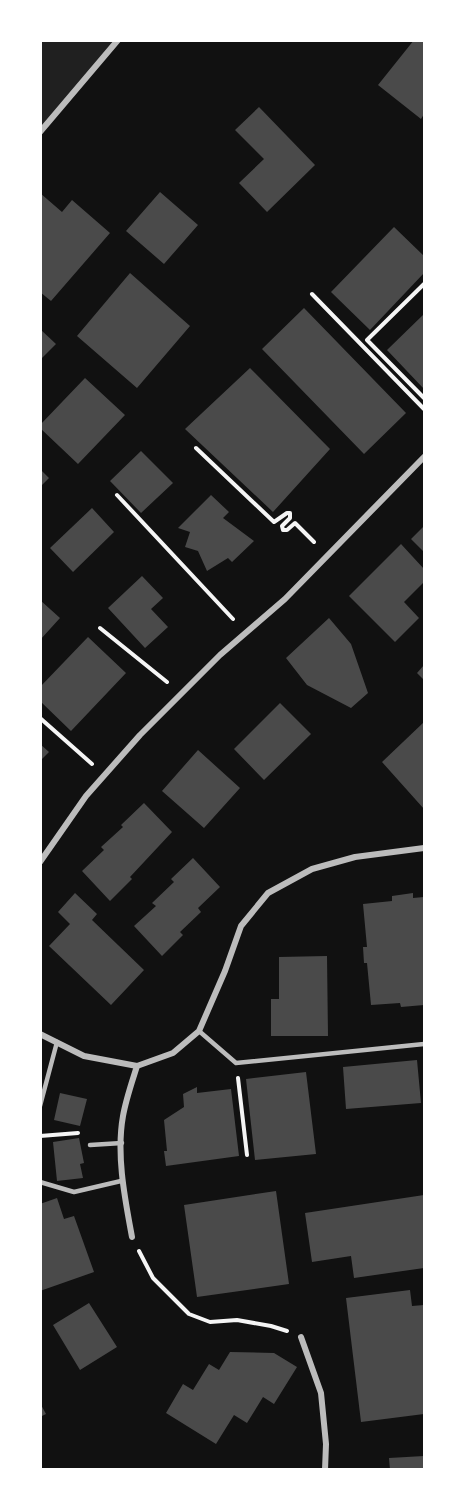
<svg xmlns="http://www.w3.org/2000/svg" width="465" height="1510" font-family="'DejaVu Sans',sans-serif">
<rect width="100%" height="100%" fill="#111"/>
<path fill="#202020" d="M 41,41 L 118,41 L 41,132 Z"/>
<path fill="#4a4a4a" d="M 414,40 L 424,40 L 424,114 L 421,119 L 378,85 Z
M 259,107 L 315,165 L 267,212 L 239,183 L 264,159 L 235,130 Z
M 160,192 L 198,225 L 164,264 L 126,231 Z
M 40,193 L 62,212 L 72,200 L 110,233 L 51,301 L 40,292 Z
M 394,227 L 424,256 L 424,273 L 370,330 L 331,292 Z
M 130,273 L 190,326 L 137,388 L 77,336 Z
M 304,308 L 406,413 L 364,454 L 262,349 Z
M 424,314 L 424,389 L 387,350 Z
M 40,329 L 56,344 L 40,360 Z
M 250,368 L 330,449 L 273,512 L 185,429 Z
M 85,378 L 125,415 L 78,464 L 40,428 L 40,425 Z
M 141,451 L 173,483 L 141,513 L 110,481 Z
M 40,469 L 49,478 L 40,487 Z
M 211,495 L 229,512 L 223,518 L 254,541 L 232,562 L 228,558 L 207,571 L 198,551 L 185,547 L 190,532 L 178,528 Z
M 92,508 L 114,532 L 73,572 L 50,548 Z
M 424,526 L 424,552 L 411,539 Z
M 401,544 L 424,569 L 424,582 L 404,602 L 419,618 L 395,642 L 349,596 Z
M 142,576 L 163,598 L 151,609 L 168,627 L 145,648 L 108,608 Z
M 40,600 L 60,618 L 40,640 Z
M 329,618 L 351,644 L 368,693 L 351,708 L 307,685 L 286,658 Z
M 88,637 L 126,673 L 71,731 L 40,701 L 40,687 Z
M 424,665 L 424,680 L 417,673 Z
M 280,703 L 311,734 L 264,780 L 234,749 Z
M 424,722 L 424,809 L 382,762 Z
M 40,744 L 49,752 L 40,761 Z
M 198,750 L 240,788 L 204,828 L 162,791 Z
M 144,803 L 172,832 L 130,877 L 132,879 L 110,901 L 82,871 L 104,850 L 101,847 L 123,827 L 121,825 Z
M 193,858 L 220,887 L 198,908 L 201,912 L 180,932 L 183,935 L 162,956 L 134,926 L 156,906 L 152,903 L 174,882 L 171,879 Z
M 75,893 L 97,914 L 92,920 L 144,970 L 111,1005 L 49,946 L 70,924 L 58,912 Z
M 413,893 L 413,898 L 424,897 L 424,1005 L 401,1007 L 400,1003 L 371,1005 L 367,963 L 364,963 L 363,947 L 367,947 L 363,904 L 392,901 L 392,896 Z
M 327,956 L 328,1036 L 271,1036 L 271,999 L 279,999 L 279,957 Z
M 417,1060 L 421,1103 L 346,1109 L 343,1067 Z
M 306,1072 L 316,1154 L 255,1160 L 246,1079 Z
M 197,1087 L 197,1093 L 231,1089 L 239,1156 L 166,1166 L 164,1151 L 167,1151 L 164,1120 L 184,1107 L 183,1094 Z
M 60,1093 L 87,1099 L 80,1126 L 54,1120 Z
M 79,1138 L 84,1163 L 80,1164 L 83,1178 L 57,1181 L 53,1142 Z
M 276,1191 L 289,1284 L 197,1297 L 184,1205 Z
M 424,1195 L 424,1268 L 354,1278 L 351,1256 L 312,1262 L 305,1213 Z
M 57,1198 L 64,1219 L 74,1216 L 94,1272 L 40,1291 L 40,1204 Z
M 410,1290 L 412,1306 L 424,1305 L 424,1414 L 361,1422 L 346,1298 Z
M 89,1303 L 117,1347 L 80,1370 L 53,1325 Z
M 230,1352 L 274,1353 L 297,1367 L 274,1404 L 263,1397 L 247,1423 L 234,1415 L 216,1444 L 166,1413 L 183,1384 L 193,1390 L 209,1364 L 219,1370 Z
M 40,1403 L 46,1414 L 40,1417 Z
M 424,1456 L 424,1470 L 390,1470 L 389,1458 Z"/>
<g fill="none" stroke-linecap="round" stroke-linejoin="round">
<path stroke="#f5f5f5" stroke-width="4" d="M 424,284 L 367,340 L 424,398
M 312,294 L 424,409
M 196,448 L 274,522 L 287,513 L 290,513 L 290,518 L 282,526 L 283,530 L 287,530 L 295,523 L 314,542
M 117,495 L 233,619
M 100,628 L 167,682
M 40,718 L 92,764
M 238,1078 L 247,1155
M 40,1136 L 78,1133
M 139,1251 L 153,1278 L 189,1314 L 210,1322 L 237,1320 L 271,1326 L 287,1331"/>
<path stroke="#bcbcbc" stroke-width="4.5" d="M 199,1031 L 236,1063 L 424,1044
M 40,1106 L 57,1042
M 90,1145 L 122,1143
M 40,1182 L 74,1192 L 121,1181"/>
<path stroke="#bcbcbc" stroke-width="6" d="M 40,132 L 118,40
M 40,862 L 86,796 L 140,735 L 220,655 L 285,599 L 424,457
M 40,1034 L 84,1056 L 137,1066 L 173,1053 L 199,1031 L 225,971 L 241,926 L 268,893 L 312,869 L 355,857 L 424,848
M 132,1237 C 125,1199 116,1155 123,1116 C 126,1099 132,1082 137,1066
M 301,1337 L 321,1393 L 326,1444 L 325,1470"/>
</g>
<rect width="465" height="1510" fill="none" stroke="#ffffff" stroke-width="84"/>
</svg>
